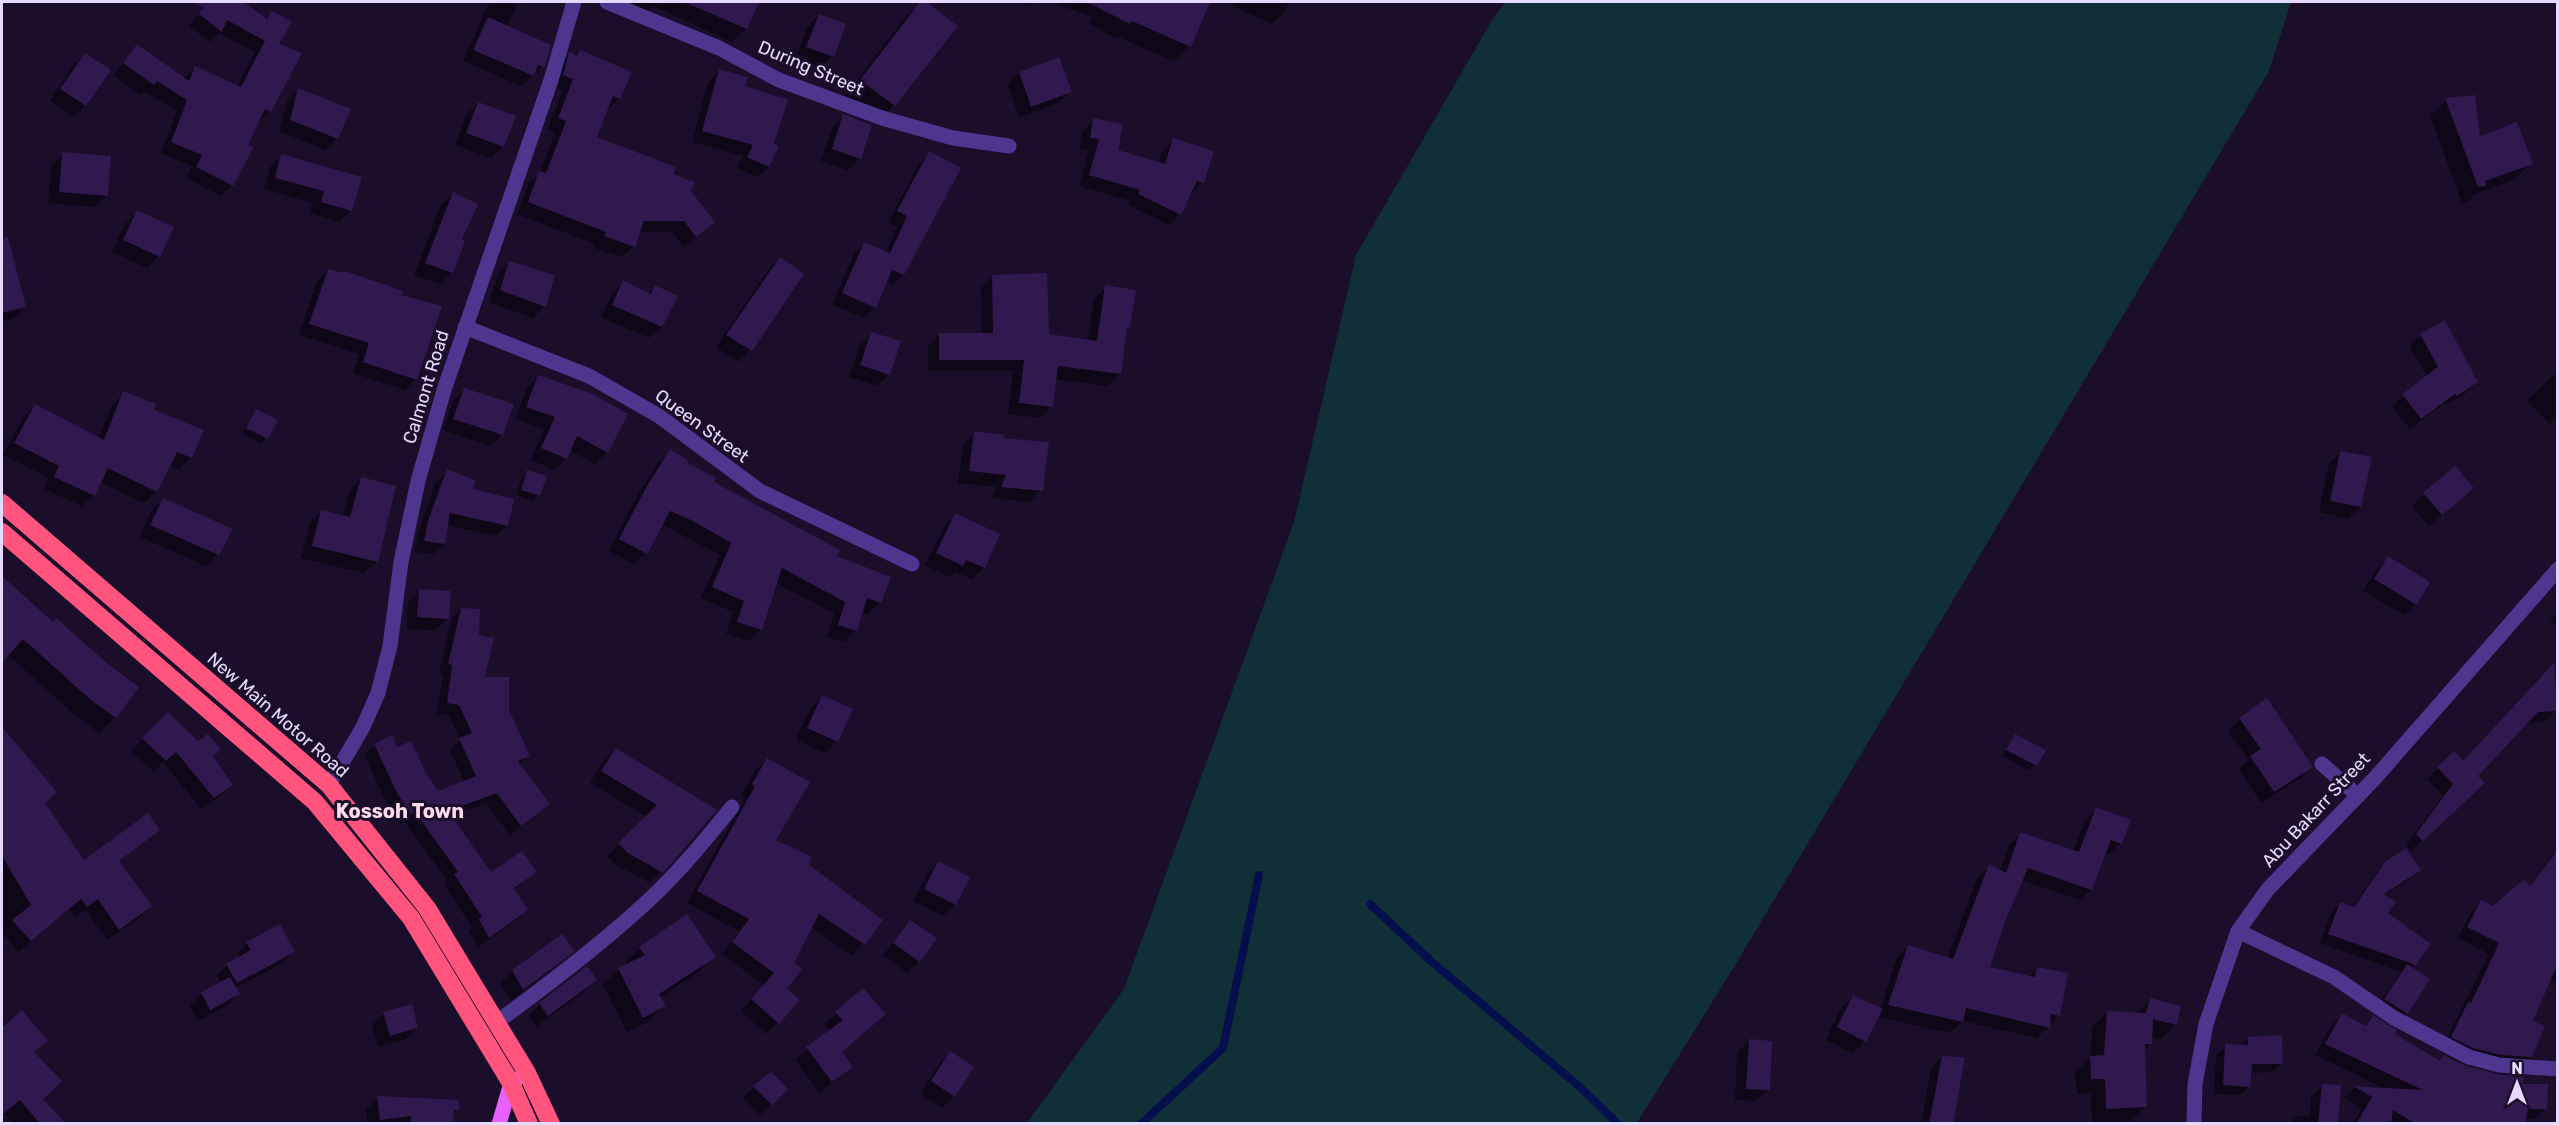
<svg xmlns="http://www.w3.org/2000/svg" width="2559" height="1125" font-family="Rubik,sans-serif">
<rect width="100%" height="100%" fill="#1a0e2b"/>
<path fill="#112f36" d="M 1506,2 L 2291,2 L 2269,71 L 1737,962 L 1637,1123 L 1027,1123 L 1124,989 L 1294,522 L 1356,255 L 1495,15 Z"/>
<path fill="#0007" d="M 208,2 L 242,2 L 266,19 L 272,13 L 276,45 L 270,111 L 257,122 L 232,185 L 221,196 L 186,178 L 192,166 L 161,153 L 177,111 L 145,92 L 141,95 L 113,75 L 137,46 L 184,79 L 195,68 L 237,86 L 255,52 L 219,33 L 210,42 L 189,26 Z
M 489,2 L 518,2 L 507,27 L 543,66 L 521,86 L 463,61 Z
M 615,2 L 757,2 L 746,28 L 732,42 L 653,6 L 645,14 Z
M 922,2 L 951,23 L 953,29 L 894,105 L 876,123 L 843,98 L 905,18 Z
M 1018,2 L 1035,2 L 1030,6 Z
M 1050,2 L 1157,2 L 1169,9 L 1189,46 L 1174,61 L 1116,36 L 1114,38 L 1089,23 L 1093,17 Z
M 1234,2 L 1289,2 L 1284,12 L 1272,24 L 1232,6 Z
M 819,15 L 832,56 L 821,68 L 796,59 L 807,27 Z
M 580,52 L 619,98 L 608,109 L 595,138 L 671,175 L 690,191 L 713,222 L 684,247 L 672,232 L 638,232 L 633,246 L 622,257 L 594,248 L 595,244 L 517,214 L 528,184 L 540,173 L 555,132 L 547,129 L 563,91 L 552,86 L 558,66 L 570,54 L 575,57 Z
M 85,55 L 109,70 L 85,106 L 73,117 L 50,101 L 73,66 Z
M 1058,59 L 1070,91 L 1059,103 L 1019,118 L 1008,85 L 1019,73 Z
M 719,71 L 743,87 L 768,167 L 757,177 L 737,168 L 743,156 L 692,142 L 708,82 Z
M 299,89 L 337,138 L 325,150 L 279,131 L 287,101 Z
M 2446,100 L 2478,138 L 2531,163 L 2514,180 L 2475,194 L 2468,202 L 2462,203 L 2430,116 Z
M 478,103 L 503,146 L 491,158 L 455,145 L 466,115 Z
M 843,116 L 860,158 L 848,170 L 821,161 L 832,128 Z
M 1094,120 L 1116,151 L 1158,163 L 1163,151 L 1174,140 L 1202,182 L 1192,193 L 1180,214 L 1169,225 L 1128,205 L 1130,201 L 1079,186 L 1089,150 L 1079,148 L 1083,131 Z
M 930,153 L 903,274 L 893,285 L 886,282 L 875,307 L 864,318 L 832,304 L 854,254 L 865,244 L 886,253 L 897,227 L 888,222 L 919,164 Z
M 63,154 L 107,195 L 95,207 L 48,203 L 51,166 Z
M 281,156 L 351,210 L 339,222 L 310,213 L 313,203 L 264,189 L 270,167 Z
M 453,194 L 460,240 L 452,273 L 440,284 L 414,275 L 441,205 Z
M 137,212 L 159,256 L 147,268 L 112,252 L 125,224 Z
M 780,259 L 750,350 L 739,362 L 716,347 L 768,270 Z
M 509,263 L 544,306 L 533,318 L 489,302 L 498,275 Z
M 328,270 L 399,296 L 416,379 L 405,390 L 353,373 L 359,354 L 299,335 L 317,281 Z
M 16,272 L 25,307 L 13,319 L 2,321 L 2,276 Z
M 993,276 L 1048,336 L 1087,341 L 1094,299 L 1106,287 L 1129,326 L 1125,330 L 1120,374 L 1108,386 L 1055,379 L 1052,406 L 1040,418 L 1008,414 L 1013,371 L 928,371 L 928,346 L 939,335 L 982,335 L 981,288 Z
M 623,282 L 648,294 L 656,287 L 661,327 L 649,338 L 601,317 L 612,294 Z
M 871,334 L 889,374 L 877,386 L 849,377 L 860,345 Z
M 2421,335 L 2477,382 L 2466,393 L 2445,405 L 2444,403 L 2410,429 L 2392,406 L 2427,377 L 2410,346 Z
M 2558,371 L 2558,417 L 2549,424 L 2527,400 Z
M 538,377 L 607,452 L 595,464 L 569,450 L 566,458 L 554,470 L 531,460 L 544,429 L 516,419 L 526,389 Z
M 465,389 L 502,435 L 490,446 L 443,430 L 453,401 Z
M 124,393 L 191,457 L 179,469 L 169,465 L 156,491 L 144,503 L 100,482 L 94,495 L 82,506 L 44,489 L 49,478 L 3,455 L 23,418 L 35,406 L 98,439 L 112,405 Z
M 257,411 L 276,421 L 261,444 L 242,434 Z
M 975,433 L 1002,440 L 1041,490 L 1029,502 L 991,498 L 996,487 L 958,483 L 963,445 Z
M 670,451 L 712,482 L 835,556 L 889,578 L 880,603 L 868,614 L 861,612 L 855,630 L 844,642 L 827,637 L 834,613 L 776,583 L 760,630 L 749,641 L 726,634 L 733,612 L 701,598 L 720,555 L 661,524 L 646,553 L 634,564 L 609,551 L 634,501 L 658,463 Z
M 2341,452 L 2360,507 L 2348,519 L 2319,512 L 2329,464 Z
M 447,471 L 507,525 L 496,536 L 447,525 L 444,544 L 433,554 L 414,552 L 418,533 L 436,482 Z
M 528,472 L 539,495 L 533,501 L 516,495 L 522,477 Z
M 361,478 L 394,487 L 376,562 L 364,573 L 301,558 L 310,523 L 321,512 L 342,517 L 350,490 Z
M 2472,488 L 2429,526 L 2412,506 L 2424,494 Z
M 163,500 L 218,554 L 206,566 L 140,537 L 151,511 Z
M 955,515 L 984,567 L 972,579 L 955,572 L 950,577 L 925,565 L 944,527 Z
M 2388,558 L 2416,604 L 2404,615 L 2363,591 L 2376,570 Z
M 2,578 L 52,624 L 137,687 L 115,718 L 99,733 L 76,716 L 7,654 L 2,660 Z
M 420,590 L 447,619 L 435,631 L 406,628 L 408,602 Z
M 461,609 L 478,636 L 483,678 L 508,710 L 528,756 L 519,765 L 548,804 L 510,835 L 486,803 L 450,816 L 490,874 L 535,872 L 513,890 L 526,909 L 516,920 L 478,947 L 469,931 L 472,928 L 445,885 L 448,882 L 404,821 L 400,824 L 387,804 L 364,755 L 375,745 L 396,749 L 425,774 L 437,792 L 464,782 L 450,750 L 460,740 L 449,715 L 437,714 L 443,675 L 439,674 L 451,620 Z
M 2558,612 L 2558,628 L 2550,619 Z
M 2544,676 L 2555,711 L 2544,722 L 2526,723 L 2476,776 L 2472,794 L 2411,851 L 2406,845 L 2443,796 L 2427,779 L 2454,753 L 2463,762 Z
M 822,697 L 837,741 L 825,753 L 796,740 L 810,709 Z
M 168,714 L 198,743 L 219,750 L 212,757 L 231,785 L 219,797 L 201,809 L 163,762 L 154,772 L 131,751 Z
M 2240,719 L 2311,767 L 2299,779 L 2261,803 L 2239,769 L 2249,760 L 2228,731 Z
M 8,736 L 43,803 L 83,862 L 158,829 L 118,862 L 150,906 L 139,918 L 107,940 L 86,910 L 75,917 L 69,909 L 18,952 L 2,932 L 2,742 Z
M 2015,736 L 2044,751 L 2030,771 L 2002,756 Z
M 616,749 L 714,811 L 650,883 L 616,865 L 607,856 L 647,817 L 590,783 L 604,761 Z
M 767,760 L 774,841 L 881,921 L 852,956 L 811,927 L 792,963 L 785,989 L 798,1001 L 766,1034 L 741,1011 L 764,985 L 722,954 L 739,931 L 687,903 L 745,798 L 741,796 L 755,771 Z
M 2097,809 L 2121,843 L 2109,855 L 2104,853 L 2091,889 L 2080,900 L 2021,880 L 1988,968 L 2029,977 L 2037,969 L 2059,1015 L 2037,1038 L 1962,1021 L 1950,1033 L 1877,1017 L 1865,1041 L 1853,1053 L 1826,1040 L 1841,1008 L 1853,997 L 1880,1010 L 1897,958 L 1908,946 L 1947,959 L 1978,877 L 1989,866 L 2000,871 L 2009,845 L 2021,834 L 2073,852 L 2085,820 Z
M 2558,849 L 2558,984 L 2549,979 L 2531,1022 L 2531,1057 L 2520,1067 L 2442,1048 L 2489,954 L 2458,938 L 2471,912 L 2481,902 L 2493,908 L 2529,887 Z
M 938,862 L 955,904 L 943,916 L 913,901 L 927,874 Z
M 2386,863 L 2419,870 L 2409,879 L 2384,896 L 2386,913 L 2414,964 L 2410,968 L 2428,979 L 2406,1013 L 2395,1025 L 2373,1011 L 2401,972 L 2320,943 L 2331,913 L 2340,903 L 2352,908 L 2376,873 Z
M 910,922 L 919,961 L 907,973 L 883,955 Z
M 247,943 L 293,952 L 284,962 L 235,988 L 238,994 L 226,1006 L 198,1021 L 190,1005 L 202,994 L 221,983 L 217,975 L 227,965 L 240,958 L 238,953 Z
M 640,948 L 714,956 L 698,972 L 660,998 L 664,1006 L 648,1022 L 627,1032 L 603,985 L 619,969 L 626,966 L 625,964 Z
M 573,951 L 561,962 L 511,1001 L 501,983 L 513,971 Z
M 595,980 L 584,992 L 536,1027 L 529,1016 L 540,1004 Z
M 863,990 L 840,1053 L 851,1067 L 820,1093 L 795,1060 L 830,1031 L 825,1024 Z
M 2150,999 L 2179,1007 L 2175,1025 L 2160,1040 L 2150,1037 L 2150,1044 L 2144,1050 L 2146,1106 L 2131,1121 L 2092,1123 L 2091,1093 L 2077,1094 L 2075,1072 L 2091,1057 L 2092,1027 L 2107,1012 L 2136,1014 Z
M 22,1012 L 46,1041 L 33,1053 L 41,1099 L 51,1124 L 13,1124 L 5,1114 L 2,1116 L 2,1030 Z
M 384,1013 L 416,1028 L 405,1040 L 378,1047 L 372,1025 Z
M 2342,1015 L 2364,1026 L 2373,1017 L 2393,1034 L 2444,1065 L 2466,1068 L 2520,1085 L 2546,1108 L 2535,1119 L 2353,1124 L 2362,1108 L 2344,1098 L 2354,1088 L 2374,1089 L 2378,1085 L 2315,1055 L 2331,1026 Z
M 2248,1038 L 2282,1063 L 2272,1072 L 2250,1073 L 2249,1086 L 2240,1095 L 2214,1094 L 2216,1055 L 2226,1046 L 2240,1046 Z
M 1749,1041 L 1768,1089 L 1756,1101 L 1735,1100 L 1737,1053 Z
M 950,1053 L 954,1096 L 942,1108 L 920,1094 L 938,1065 Z
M 1942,1057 L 1951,1124 L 1921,1124 L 1931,1068 Z
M 2322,1086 L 2337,1124 L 2289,1124 L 2298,1115 L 2310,1117 L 2311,1097 Z
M 754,1087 L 786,1089 L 760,1115 L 743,1098 Z
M 378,1097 L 458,1109 L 452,1115 L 452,1124 L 368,1124 L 366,1109 Z"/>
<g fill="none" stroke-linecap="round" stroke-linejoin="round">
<path stroke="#060f4d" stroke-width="8" d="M 1370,904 L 1432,962 L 1581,1088 L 1618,1124
M 1141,1124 L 1223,1048 L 1259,875"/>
</g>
<path fill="#30194e" d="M 194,2 L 244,2 L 267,19 L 272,11 L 292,22 L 279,44 L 302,53 L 271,112 L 265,109 L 248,145 L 254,147 L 233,186 L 196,167 L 202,155 L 171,142 L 187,100 L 157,81 L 154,85 L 123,63 L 137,44 L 189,81 L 195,66 L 241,87 L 265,41 L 227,20 L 222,32 L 199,14 L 204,7 Z
M 684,2 L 759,2 L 747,29 Z
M 920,2 L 926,2 L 958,26 L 895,106 L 860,80 Z
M 1087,2 L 1210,2 L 1191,47 L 1132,21 L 1130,24 Z
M 819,14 L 846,24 L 834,57 L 806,47 Z
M 488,17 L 551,45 L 545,67 L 538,65 L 534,76 L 473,50 Z
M 580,50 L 632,72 L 620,99 L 613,96 L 597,137 L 676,167 L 673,174 L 695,182 L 691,191 L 715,222 L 696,237 L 684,221 L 644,221 L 635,247 L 604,236 L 606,232 L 528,202 L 539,171 L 546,173 L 566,121 L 558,118 L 573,79 L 563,75 L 569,52 L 577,56 Z
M 85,53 L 111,70 L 86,106 L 60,89 Z
M 1059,57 L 1072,92 L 1031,107 L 1019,72 Z
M 719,69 L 748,77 L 745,86 L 788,100 L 774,143 L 779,146 L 769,167 L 747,157 L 753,145 L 702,131 Z
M 298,88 L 351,109 L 338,139 L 290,120 Z
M 2475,95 L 2480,136 L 2517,122 L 2533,164 L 2485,181 L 2486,186 L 2478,187 L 2445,98 Z
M 478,102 L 516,116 L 504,147 L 466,133 Z
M 843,114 L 872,125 L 861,159 L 832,149 Z
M 1093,118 L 1123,124 L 1118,150 L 1165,164 L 1173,138 L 1214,151 L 1204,183 L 1197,181 L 1181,215 L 1138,194 L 1140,190 L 1089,175 L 1099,139 L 1090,138 Z
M 929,151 L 961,168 L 904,275 L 892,270 L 876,308 L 842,293 L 864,242 L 890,253 L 907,216 L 897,211 Z
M 62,152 L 111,156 L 108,196 L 59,192 Z
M 281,154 L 362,177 L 352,211 L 321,202 L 324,191 L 275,178 Z
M 453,192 L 478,204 L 462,239 L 465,241 L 453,273 L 425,263 Z
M 137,210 L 174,227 L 160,257 L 123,240 Z
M 8,237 L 26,307 L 2,313 L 2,238 Z
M 780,257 L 804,274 L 752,351 L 726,335 Z
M 509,261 L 555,275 L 546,307 L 500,290 Z
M 328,269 L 344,273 L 345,271 L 403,291 L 401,295 L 442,306 L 417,380 L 363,362 L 369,343 L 309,324 Z
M 1047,273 L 1049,334 L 1097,341 L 1105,285 L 1136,290 L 1130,327 L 1127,327 L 1121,374 L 1058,366 L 1053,407 L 1019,403 L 1024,360 L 939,360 L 939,333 L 993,333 L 992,275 Z
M 623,280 L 651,294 L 655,285 L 678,296 L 662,327 L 612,305 Z
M 2445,320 L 2478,382 L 2457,396 L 2455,394 L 2421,419 L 2402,394 L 2438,367 L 2420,334 Z
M 871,332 L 901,341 L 890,375 L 860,365 Z
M 538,375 L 593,394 L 628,414 L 608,453 L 577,436 L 567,459 L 541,448 L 555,417 L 526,407 Z
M 464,388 L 514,404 L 503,435 L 453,419 Z
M 123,391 L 156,404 L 154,410 L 204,430 L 192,458 L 177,452 L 157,492 L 108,468 L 95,496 L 54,477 L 59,466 L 14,443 L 35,404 L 104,440 Z
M 256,409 L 278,420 L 268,439 L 246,428 Z
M 974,431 L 1004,435 L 1003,438 L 1049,442 L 1043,491 L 1001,487 L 1006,475 L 969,471 Z
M 670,449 L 689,461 L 687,463 L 716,478 L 714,482 L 840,550 L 837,556 L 891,577 L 881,603 L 867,598 L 857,631 L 838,625 L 845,602 L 782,568 L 762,630 L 737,622 L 744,601 L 712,587 L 731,543 L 693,521 L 670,511 L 647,554 L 619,539 L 646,488 Z
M 2340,451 L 2372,457 L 2361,507 L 2330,501 Z
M 2455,466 L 2474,488 L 2442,515 L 2423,493 Z
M 447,469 L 476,481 L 473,489 L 514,499 L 508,526 L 450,513 L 445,544 L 424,541 L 428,521 Z
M 527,470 L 547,476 L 540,496 L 521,490 Z
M 361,477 L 396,486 L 378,562 L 312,546 L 321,510 L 350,517 Z
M 163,498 L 233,529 L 219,555 L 150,525 Z
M 955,513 L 1000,534 L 985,568 L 966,560 L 963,566 L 936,553 Z
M 2388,556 L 2430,582 L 2417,605 L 2374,579 Z
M 2,576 L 53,622 L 56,618 L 109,665 L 139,687 L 116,718 L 92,701 L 23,639 L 2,663 Z
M 419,589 L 451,591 L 449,619 L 417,617 Z
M 461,608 L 480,609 L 479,635 L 494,638 L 485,677 L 509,677 L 509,710 L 530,756 L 518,761 L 550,804 L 521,826 L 497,793 L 448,811 L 491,872 L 522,851 L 537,872 L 514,888 L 528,910 L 489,938 L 479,919 L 482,917 L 454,874 L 458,872 L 415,812 L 411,814 L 397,793 L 374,744 L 392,735 L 397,747 L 411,741 L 426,773 L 438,791 L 476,776 L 459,738 L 472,733 L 459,705 L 447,703 L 452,665 L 448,664 Z
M 2554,663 L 2557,711 L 2538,712 L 2478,776 L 2485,783 L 2423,841 L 2416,834 L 2453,784 L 2437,767 L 2454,751 L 2463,761 Z
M 822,695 L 853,709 L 838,742 L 807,728 Z
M 2267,698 L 2313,767 L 2274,792 L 2250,756 L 2261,749 L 2239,718 Z
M 168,712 L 198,741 L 208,734 L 221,750 L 213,756 L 233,785 L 214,798 L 176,752 L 166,761 L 142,738 Z
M 2,727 L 57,792 L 45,803 L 84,860 L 148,813 L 160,830 L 119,861 L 152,906 L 119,930 L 98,899 L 87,907 L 81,899 L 31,941 L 12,920 L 31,905 L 2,856 Z
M 2015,734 L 2046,750 L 2037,766 L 2006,750 Z
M 616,748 L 717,810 L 663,873 L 628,853 L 618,843 L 657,805 L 601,771 Z
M 767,758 L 810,782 L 776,840 L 812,857 L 808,864 L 883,920 L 865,945 L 819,914 L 794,963 L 802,969 L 787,989 L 800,1000 L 779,1024 L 751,999 L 774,973 L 732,942 L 749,919 L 697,891 L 755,786 L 752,784 Z
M 2096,807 L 2131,820 L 2122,844 L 2111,840 L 2092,890 L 2028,868 L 2005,922 L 1990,967 L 2035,977 L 2037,967 L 2068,973 L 2060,1016 L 2051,1014 L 2050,1028 L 1966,1008 L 1963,1022 L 1888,1005 L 1908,945 L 1953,959 L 1989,864 L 2006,873 L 2020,832 L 2079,852 Z
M 2406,848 L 2421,870 L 2384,894 L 2396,902 L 2388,913 L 2431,944 L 2416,965 L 2328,934 L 2340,902 L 2354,907 L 2385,862 Z
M 2558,850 L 2558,963 L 2533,1021 L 2545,1026 L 2532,1057 L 2501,1055 L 2473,1048 L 2451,1037 L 2468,1002 L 2471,1003 L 2499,943 L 2467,927 L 2481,900 L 2493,906 L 2524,879 L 2530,886 Z
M 938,861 L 970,877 L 956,905 L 924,889 Z
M 687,914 L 716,957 L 659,994 L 666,1006 L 643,1018 L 618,968 L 645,955 L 639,947 Z
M 910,920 L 937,938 L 920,962 L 893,943 Z
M 280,924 L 295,952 L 237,983 L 226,964 L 251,950 L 246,942 Z
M 562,934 L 575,951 L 523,990 L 512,970 Z
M 2407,964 L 2430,979 L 2408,1014 L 2384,999 Z
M 587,966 L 597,980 L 548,1016 L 539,1003 Z
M 230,977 L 240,994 L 210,1010 L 201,992 Z
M 863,988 L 886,1014 L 842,1052 L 853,1067 L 832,1082 L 806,1047 L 843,1020 L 835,1012 Z
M 1853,995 L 1883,1009 L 1866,1042 L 1837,1027 Z
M 2150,998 L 2181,1006 L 2177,1025 L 2153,1019 L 2152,1044 L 2145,1044 L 2147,1107 L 2106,1109 L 2105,1079 L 2091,1079 L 2090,1056 L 2104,1055 L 2107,1011 L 2146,1013 Z
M 412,1004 L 418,1028 L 390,1036 L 383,1012 Z
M 22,1010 L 48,1041 L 34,1052 L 62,1081 L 43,1099 L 66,1124 L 40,1124 L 20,1100 L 2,1115 L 2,1028 Z
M 2342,1013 L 2366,1026 L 2373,1015 L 2397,1030 L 2395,1034 L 2440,1061 L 2443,1055 L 2466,1066 L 2497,1074 L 2525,1077 L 2522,1084 L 2548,1084 L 2547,1109 L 2528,1109 L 2525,1124 L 2416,1124 L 2393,1110 L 2391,1124 L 2356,1124 L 2372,1097 L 2353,1086 L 2423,1090 L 2325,1044 Z
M 2282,1035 L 2283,1064 L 2252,1064 L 2250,1087 L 2223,1085 L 2225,1044 L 2248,1045 L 2248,1037 Z
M 1749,1039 L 1772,1041 L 1770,1090 L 1746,1089 Z
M 950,1051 L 974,1067 L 955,1097 L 931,1081 Z
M 1942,1056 L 1965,1057 L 1953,1124 L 1929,1124 Z
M 771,1072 L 788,1089 L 772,1105 L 753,1086 Z
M 2322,1084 L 2341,1085 L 2338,1124 L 2318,1124 Z
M 377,1096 L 459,1100 L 459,1110 L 454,1110 L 453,1124 L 411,1124 L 411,1116 L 380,1120 Z"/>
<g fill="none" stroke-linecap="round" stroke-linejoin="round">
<path stroke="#4d368e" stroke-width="15" d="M 607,2 L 719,48 L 779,80 L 882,118 L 953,138 L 1009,146
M 465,327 L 589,376 L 659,416 L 760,491 L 912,564
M 2322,764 L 2358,796
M 329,785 L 363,727 L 378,693 L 390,646 L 401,562 L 418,481 L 444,390 L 551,80 L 574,2
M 2238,931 L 2334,977 L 2394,1018 L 2469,1057 L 2499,1065 L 2558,1069
M 497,1022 C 549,984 602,944 650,899 C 680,871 706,839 732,807
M 2194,1124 L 2195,1084 L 2206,1024 L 2238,931 L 2268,889 L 2375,778 L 2558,569"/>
<path stroke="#e860ff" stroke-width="15" d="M 499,1124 L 511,1083 L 517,1079"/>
<path stroke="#ff547e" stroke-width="18" d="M 2,503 L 329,785 L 427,908 L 527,1073 L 551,1124
M 2,532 L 315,802 L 411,918 L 511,1083 L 529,1124"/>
</g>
<g text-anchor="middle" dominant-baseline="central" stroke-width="6" stroke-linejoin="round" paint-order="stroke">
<g font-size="18" fill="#e6d9ff" stroke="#1a0e2b">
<text transform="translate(811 68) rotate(23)">During Street</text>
<text transform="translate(426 387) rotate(-73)">Calmont Road</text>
<text transform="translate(702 426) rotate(36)">Queen Street</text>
<text transform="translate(278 715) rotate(41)">New Main Motor Road</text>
<text transform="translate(2316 810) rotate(-47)">Abu Bakarr Street</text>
</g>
<g font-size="20" font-weight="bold" fill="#ffdbe9" stroke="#1a0e2b">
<text x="400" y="811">Kossoh Town</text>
</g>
</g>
<rect width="2559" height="1125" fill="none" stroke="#e6d9ff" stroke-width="6"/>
<g transform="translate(2517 1083)" stroke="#1a0e2b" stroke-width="4.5" paint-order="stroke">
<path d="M0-4.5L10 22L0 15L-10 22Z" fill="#e6d9ff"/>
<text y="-9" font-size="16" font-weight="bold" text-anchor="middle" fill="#e6d9ff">N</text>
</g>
</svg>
